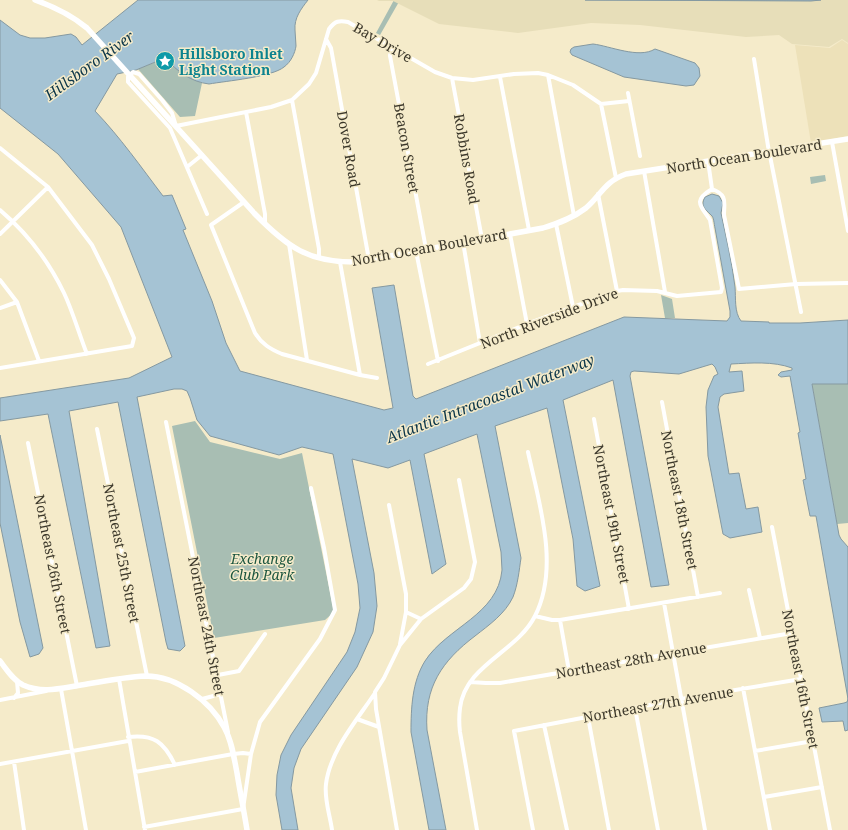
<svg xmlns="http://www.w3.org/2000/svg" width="848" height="830" font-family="'Noto Serif',serif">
<rect width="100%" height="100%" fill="#f5ebca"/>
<path fill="#ede1b9" d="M 842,40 L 848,44 L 848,136 L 811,143 L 795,45 L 830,48 Z"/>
<path fill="#a8beb3" d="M 394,0 L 400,0 L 380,35 L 376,33 Z
M 166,58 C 177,70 186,76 202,83 L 195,116 L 180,117 L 138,69 Z
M 825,175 L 826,181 L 811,184 L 810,177 Z
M 661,295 L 672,299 L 675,318 L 665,318 Z
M 812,384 L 848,384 L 848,523 L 837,524 Z
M 195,421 L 210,442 L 280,459 L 302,453 L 334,612 L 325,620 L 214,638 L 172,426 Z"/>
<path fill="#e7deb9" d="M 377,0 L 848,0 L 848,43 L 842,39 L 829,47 L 792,44 L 779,35 L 746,37 L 640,25 L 591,23 L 518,33 L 439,24 L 393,1 L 379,1 Z"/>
<path fill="#a5c3d4" stroke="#8599a1" d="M 138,0 L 308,0 C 301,9 294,18 295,30 C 295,35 296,41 296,46 C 295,53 291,62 284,67 C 272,77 226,81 209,84 C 191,82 177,71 165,58 L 136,70 L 117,74 L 95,111 C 120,137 141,167 163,196 L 172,195 L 186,229 L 183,230 L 212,301 L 226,343 L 240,371 L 384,410 L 393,408 L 372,288 L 394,285 L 413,396 L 416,399 L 624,317 L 727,321 L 730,317 L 730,311 L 715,228 C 714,224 714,217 711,215 C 705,209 700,206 705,197 L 712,194 L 719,196 L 723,203 L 721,213 C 726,237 732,262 735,287 C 736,298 734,312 741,321 L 769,322 L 769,323 L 800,323 L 848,320 L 848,384 L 812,384 L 839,535 L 841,539 L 848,547 L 848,730 L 845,731 L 843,721 L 822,722 L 819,708 L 844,703 L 847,702 L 848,699 L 816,516 L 810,516 L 803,480 L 806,479 L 798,433 L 800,432 L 790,376 L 781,377 L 778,375 L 781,372 L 792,370 L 792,368 C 773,361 751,363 731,364 L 729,372 L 742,371 L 744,391 L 724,394 L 720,397 L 718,407 L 729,474 L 739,473 L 746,509 L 758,507 L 762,532 L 730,538 L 723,534 L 708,456 L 706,407 L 708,390 L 714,376 L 718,374 L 715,367 L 712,364 L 679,374 L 634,371 L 631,372 L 630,376 L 669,585 L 651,587 L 613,380 L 563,400 L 600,586 L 585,591 L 577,586 L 573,539 L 547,408 L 495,426 L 521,558 C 519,571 518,584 513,597 C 505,614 489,625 475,636 C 442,661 424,687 427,730 L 446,830 L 429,830 L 411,732 C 411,708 412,682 425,661 C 447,627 498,615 502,570 C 502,564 501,558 501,552 L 477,434 L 424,454 L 446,564 L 432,574 L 410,460 L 388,468 L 352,459 L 374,573 L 377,606 L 373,632 L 357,667 L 301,749 L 294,768 L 291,788 L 298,830 L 282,830 L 276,795 L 277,775 L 281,755 L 291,735 L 347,652 L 355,632 L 360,608 L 358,584 L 333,454 L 302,447 L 279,455 L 210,436 L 197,420 L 190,398 L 187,391 L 182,389 L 174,389 L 137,397 L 185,646 L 180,651 L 168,649 L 166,642 L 118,402 L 69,411 L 110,646 L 96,648 L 48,414 L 0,421 L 0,398 L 129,378 L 172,357 L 121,227 L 58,154 L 0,108 L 0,20 L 20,35 L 30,38 L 45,38 L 71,34 L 76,37 L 82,45 Z
M 585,0 L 821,0 L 811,1 Z
M 593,44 C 610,46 639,59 655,49 L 695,63 L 699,68 L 700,76 L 694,85 L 686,86 L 624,77 L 572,55 L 570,52 L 571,49 L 574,47 Z
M 0,435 L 43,648 L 39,654 L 30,657 L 20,622 L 0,523 Z"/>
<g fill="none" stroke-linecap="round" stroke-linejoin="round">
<path stroke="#fff" stroke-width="4" d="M 326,39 L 331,48 L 369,260
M 391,47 L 390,56 L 426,249
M 754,59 L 768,146 L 801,312
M 548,75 L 574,216
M 500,77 L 529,230
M 452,78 L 482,239
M 628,93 L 640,156
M 292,100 L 319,249 L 319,258
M 601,104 L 616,178
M 246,112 L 265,214 L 265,224
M 832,142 L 848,231
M 0,148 L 48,187 L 92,245 L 109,279 L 134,338 L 132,346 L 0,368
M 708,161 L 712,189
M 187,167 L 202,155
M 644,171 L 665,292
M 598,194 L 617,291
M 244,202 L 211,225 L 255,333 C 262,344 270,349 282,354 L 360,375 L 377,378
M 0,210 C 26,232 49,262 64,293 C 73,312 79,334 87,354
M 207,214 L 170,128 L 128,82 L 128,77 L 133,72 L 139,74 L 162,100 L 172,113 L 176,126 L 271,107 L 292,100 L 309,84 L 316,73 L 329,29 C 335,21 339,20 348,22 L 435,72 L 452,78 L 473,80 L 514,74 L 538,73 L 548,75 L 573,85 L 601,104 L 629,101
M 556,224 L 573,307
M 0,234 L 48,187
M 510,234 L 527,324
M 463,242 L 480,343
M 289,244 L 307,360
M 416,251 L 438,361
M 340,262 L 360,375
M 0,280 L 17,302 L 39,361
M 0,308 L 17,302
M 428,364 L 527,324 L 617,291 L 623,290 L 657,291 L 677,296 L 721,292 L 722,288 L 710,220 C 701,206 692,201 712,189 C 728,195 724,202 724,215 L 739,289 L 796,284 L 848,283
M 662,402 L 698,597
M 594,419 L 629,609
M 166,422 L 228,732
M 97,429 L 147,676
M 28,443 L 77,686
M 389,505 L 406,594 L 406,612 L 400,644
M 772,527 L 830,830
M 749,590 L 760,638
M 664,603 L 705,830
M 406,612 L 421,619
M 535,616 L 552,620 L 560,620 L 720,593
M 560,620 L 569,671
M 218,675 L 239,671 L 265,634
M 119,679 L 145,830
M 470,682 L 486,683 L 500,683 L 792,633
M 743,688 L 770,830
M 61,689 L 86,830
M 14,698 L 18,693 L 17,681
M 202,699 L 221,694
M 0,700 L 46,691
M 635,708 L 658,830
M 588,717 L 609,830
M 357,719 L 379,727
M 544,725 L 567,830
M 128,737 C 154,734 164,742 175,765
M 755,751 L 813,741
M 14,762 L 24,830
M 0,764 L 128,741
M 135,772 L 233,754 L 243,753 L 251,754
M 764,797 L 822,787
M 144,827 L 243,809 L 251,754 L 260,722 L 320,639 L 335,610 L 324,548 L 311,488
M 332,830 C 330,815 324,799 326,784 C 330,751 357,720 375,693
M 397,830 L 376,709 L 375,692 L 384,678 L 400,645 L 421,619 L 464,588 L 471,579 L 475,562 L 459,480
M 477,830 L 460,732 C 459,724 459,716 460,708 C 465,665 517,652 535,616 C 560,567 539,503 528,452
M 533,830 L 514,731 L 681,699 L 801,679"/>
<path stroke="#fff" stroke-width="5.5" d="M 35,0 C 55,7 71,15 87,28 L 254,213 C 287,247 309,263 357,262 L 543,228 C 559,223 573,218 586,208 C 602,194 604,182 626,174 L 848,139
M 0,661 C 7,670 13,680 23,685 C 41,693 58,689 76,686 C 99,682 123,677 146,676 C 177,676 210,701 224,727 C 232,741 234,758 237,773 C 240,792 244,811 247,830"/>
</g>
<defs>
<symbol id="sight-disc" viewBox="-11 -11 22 22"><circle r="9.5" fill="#0f9aa8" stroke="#f5ebca"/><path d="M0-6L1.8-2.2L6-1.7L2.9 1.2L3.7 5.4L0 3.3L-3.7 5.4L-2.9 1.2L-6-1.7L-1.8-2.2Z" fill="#fff"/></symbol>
</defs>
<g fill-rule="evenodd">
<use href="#sight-disc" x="154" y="50" width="22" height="22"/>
</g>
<g text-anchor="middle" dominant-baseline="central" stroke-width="3" stroke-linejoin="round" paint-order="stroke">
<g font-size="14" fill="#3b372a" stroke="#f5ebca">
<text transform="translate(383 42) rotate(30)">Bay Drive</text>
<text transform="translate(407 148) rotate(80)">Beacon Street</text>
<text transform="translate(349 149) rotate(80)">Dover Road</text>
<text transform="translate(744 156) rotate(-9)">North Ocean Boulevard</text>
<text transform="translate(467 159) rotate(80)">Robbins Road</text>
<text transform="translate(429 247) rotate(-10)">North Ocean Boulevard</text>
<text transform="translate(549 318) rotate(-21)">North Riverside Drive</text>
<text transform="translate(680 500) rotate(79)">Northeast 18th Street</text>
<text transform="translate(612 514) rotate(79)">Northeast 19th Street</text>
<text transform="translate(122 553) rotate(79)">Northeast 25th Street</text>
<text transform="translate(53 564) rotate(79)">Northeast 26th Street</text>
<text transform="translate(207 626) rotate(79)">Northeast 24th Street</text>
<text transform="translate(631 660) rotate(-10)">Northeast 28th Avenue</text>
<text transform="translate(801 679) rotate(79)">Northeast 16th Street</text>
<text transform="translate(658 704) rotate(-10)">Northeast 27th Avenue</text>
</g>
<g font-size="14" font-weight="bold" fill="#0d838f" stroke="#f5ebca" text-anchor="start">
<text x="179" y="53">Hillsboro Inlet<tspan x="179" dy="16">Light Station</tspan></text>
</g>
<g font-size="14" font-style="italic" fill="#1c5640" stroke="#f5ebca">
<text x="262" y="558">Exchange<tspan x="262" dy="16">Club Park</tspan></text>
</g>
<g font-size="15" font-style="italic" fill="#0d374a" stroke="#f5ebca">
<text transform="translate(89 65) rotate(-36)">Hillsboro River</text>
<text transform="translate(490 398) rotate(-21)">Atlantic Intracoastal Waterway</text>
</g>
</g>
</svg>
